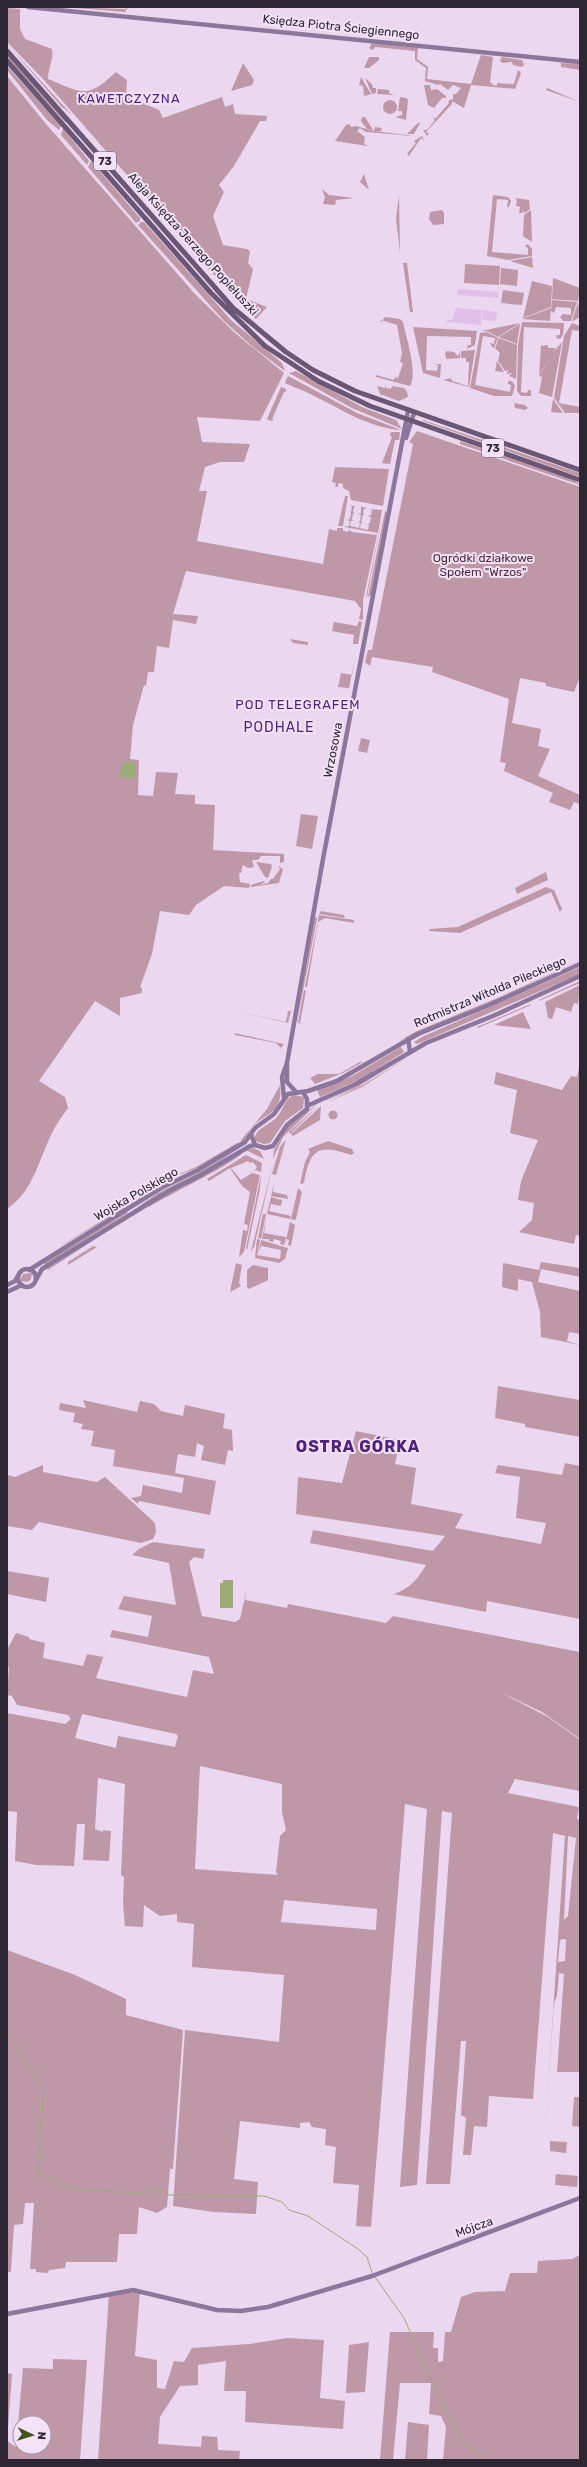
<svg xmlns="http://www.w3.org/2000/svg" width="587" height="2467" font-family="Rubik,sans-serif">
<rect width="100%" height="100%" fill="#ebd7f0"/>
<path fill="#be98a7" fill-rule="evenodd" d="M 63,7 L 125,9 L 128,7 L 125,12 Z
M 7,8 L 20,9 L 20,29 L 25,39 L 52,49 C 54,59 48,68 48,79 C 83,93 86,100 116,72 L 127,80 L 126,96 L 159,110 L 163,118 L 222,97 L 225,107 L 233,104 L 235,114 L 267,116 L 266,121 L 260,121 L 234,166 L 219,185 L 224,192 L 213,216 L 223,245 L 247,249 L 250,251 L 248,263 L 253,269 L 246,299 L 267,307 L 256,319 L 235,299 L 45,81 L 7,42 Z
M 372,43 L 418,48 L 417,59 L 428,67 L 427,79 L 471,84 L 481,55 L 493,57 L 490,82 L 493,85 L 497,86 L 497,83 L 514,84 L 518,70 L 521,73 L 515,89 L 471,85 L 464,108 L 452,101 L 452,104 L 426,132 L 429,134 L 427,136 L 423,130 L 427,130 L 435,120 L 433,118 L 436,118 L 449,103 L 448,101 L 453,99 L 453,94 L 456,94 L 461,88 L 453,85 L 448,90 L 440,84 L 438,85 L 425,81 L 426,68 L 415,60 L 415,51 L 375,47 L 373,50 L 369,48 Z
M 7,44 L 72,115 L 61,106 Z
M 7,53 L 67,120 L 65,122 L 7,58 Z
M 369,57 L 379,57 L 379,60 L 369,68 L 364,68 Z
M 502,57 L 522,60 L 524,65 L 522,67 L 513,65 L 512,62 L 502,63 L 500,60 Z
M 243,63 L 254,80 L 252,85 L 231,91 Z
M 561,63 L 580,64 L 580,70 L 561,67 Z
M 7,66 L 61,126 L 59,130 L 47,120 L 7,70 Z
M 7,76 L 46,124 L 195,294 L 235,333 L 284,373 L 260,421 L 197,417 L 202,442 L 250,444 L 244,462 L 220,462 L 205,467 L 199,491 L 207,491 L 197,541 L 323,564 L 329,529 L 337,531 L 337,528 L 343,528 L 343,531 L 349,532 L 348,529 L 352,532 L 377,535 L 363,600 L 363,620 L 359,619 L 361,609 L 355,601 L 186,571 L 173,614 L 198,616 L 196,624 L 173,620 L 169,648 L 157,646 L 154,672 L 148,672 L 146,686 L 144,685 L 133,725 L 130,759 L 139,760 L 138,795 L 153,796 L 156,772 L 178,773 L 175,794 L 195,795 L 195,804 L 215,805 L 213,850 L 284,854 L 284,862 L 280,863 L 280,856 L 261,856 L 258,860 L 252,860 L 254,867 L 248,868 L 243,865 L 241,873 L 239,873 L 240,882 L 250,884 L 249,888 L 224,886 L 196,905 L 189,915 L 160,911 L 152,954 L 140,987 L 142,988 L 142,993 L 120,998 L 120,1016 L 95,1001 L 39,1081 L 65,1097 L 68,1108 C 63,1115 58,1122 54,1129 C 39,1157 35,1190 7,1209 Z
M 361,77 L 371,94 L 364,96 L 363,86 L 359,85 Z
M 365,78 L 372,84 L 373,88 L 376,88 L 376,93 L 372,94 Z
M 424,85 L 430,85 L 431,90 L 437,89 L 446,96 L 446,98 L 442,98 L 434,108 L 428,105 Z
M 547,88 L 580,102 L 546,90 Z
M 378,89 L 389,90 L 389,93 L 394,95 L 377,94 Z
M 400,97 L 407,98 L 408,101 L 406,120 L 395,117 L 402,115 L 402,111 L 398,111 Z
M383 107a7 7 0 1 1 14 0a7 7 0 1 1-14 0Z
M 362,117 L 365,117 L 373,130 L 367,129 L 361,121 Z
M 418,123 L 420,123 L 414,134 L 407,134 Z
M 350,124 L 351,127 L 356,126 L 374,131 L 375,127 L 382,128 L 381,131 L 375,131 L 414,136 L 366,132 L 360,128 L 357,131 L 365,137 L 364,144 L 368,146 L 335,141 L 346,125 Z
M 63,128 L 89,161 L 87,165 L 61,135 Z
M 422,136 L 424,141 L 421,138 L 409,156 L 407,154 L 416,143 L 414,141 Z
M 91,161 L 140,218 L 140,221 L 136,223 L 88,167 Z
M 364,174 L 369,190 L 360,182 Z
M 322,189 L 329,195 L 354,198 L 336,200 L 335,205 L 323,204 L 325,197 Z
M 399,195 L 400,253 L 396,219 Z
M 493,195 L 508,197 L 511,201 L 509,207 L 507,207 L 508,200 L 497,199 L 492,252 L 528,255 L 528,248 L 525,246 L 528,244 L 532,249 L 532,256 L 508,260 L 487,256 Z
M 515,198 L 529,200 L 530,209 L 525,213 L 522,210 L 523,213 L 519,213 L 520,207 L 516,206 L 517,200 Z
M 442,210 L 444,213 L 444,224 L 433,225 L 429,219 L 430,212 Z
M 531,210 L 532,242 L 523,236 L 524,215 Z
M 141,222 L 144,222 L 231,320 L 282,363 L 285,371 L 254,348 L 224,321 L 138,225 Z
M 532,257 L 533,268 L 510,261 Z
M 403,263 L 407,263 L 413,312 L 410,312 Z
M 465,264 L 500,266 L 499,285 L 464,283 Z
M 501,268 L 518,270 L 517,286 L 500,284 Z
M 553,278 L 580,288 L 578,301 L 552,299 Z
M 532,281 L 552,286 L 551,307 L 523,318 Z
M 503,290 L 524,293 L 522,305 L 501,303 Z
M 552,300 L 577,302 L 571,321 L 563,321 L 560,317 L 563,314 L 571,315 L 571,308 L 556,307 L 554,313 L 551,311 Z
M 578,302 L 580,317 L 573,321 L 572,321 Z
M 551,308 L 550,321 L 522,319 Z
M 385,317 L 400,319 L 403,322 C 406,337 418,372 410,386 L 376,377 L 376,375 L 394,380 L 395,377 L 398,378 L 403,363 L 400,362 L 402,353 L 397,325 L 381,320 L 380,323 Z
M 522,322 L 564,323 L 563,335 L 560,339 L 556,338 L 557,335 L 560,335 L 560,329 L 524,327 L 521,392 L 527,393 L 528,390 L 531,390 L 531,396 L 521,396 L 517,391 L 518,345 Z
M 520,323 L 498,337 L 487,331 L 481,331 Z
M 572,323 L 580,326 L 580,331 L 572,330 L 559,403 L 580,407 L 580,413 L 565,413 L 554,398 L 564,336 Z
M 520,324 L 517,344 L 499,337 Z
M 413,327 L 477,331 L 475,345 L 467,349 L 468,345 L 471,345 L 471,337 L 427,336 L 426,370 L 437,371 L 438,365 L 434,364 L 441,364 L 440,378 L 423,373 Z
M 487,332 L 498,338 L 494,348 L 492,347 L 490,343 L 494,344 L 495,338 L 483,336 L 475,385 L 510,392 L 511,385 L 508,384 L 508,381 L 512,381 L 515,386 L 512,396 L 494,396 L 470,388 L 480,333 Z
M 563,337 L 553,353 L 562,342 L 552,397 L 539,393 L 542,377 L 539,376 L 552,355 L 539,375 L 541,346 L 548,345 L 548,348 L 556,348 Z
M 499,338 L 517,345 L 516,379 L 509,376 L 512,373 L 507,374 L 508,370 L 505,371 L 498,361 L 500,353 L 495,348 Z
M 475,350 L 469,387 L 443,380 L 451,378 L 452,381 L 468,386 L 469,362 L 466,362 L 466,358 L 461,358 L 461,351 Z
M 447,351 L 454,352 L 458,356 L 460,352 L 460,358 L 446,359 L 445,353 Z
M 497,361 L 504,372 L 495,371 Z
M 296,371 L 362,407 L 396,420 L 402,429 L 352,408 L 289,373 Z
M 288,376 L 357,413 L 401,430 C 369,428 343,410 316,397 C 306,391 295,388 285,383 Z
M 386,384 L 386,388 L 391,389 L 392,386 L 404,388 L 407,392 L 408,397 L 399,401 L 380,394 L 377,386 L 385,388 Z
M 281,387 L 286,389 L 286,392 L 284,392 L 272,419 L 274,420 L 270,421 L 267,419 Z
M 553,399 L 563,413 L 551,412 Z
M 514,403 L 525,405 L 528,408 L 525,410 L 515,408 Z
M 423,420 L 580,473 L 580,477 L 423,421 Z
M 417,431 L 580,487 L 580,677 L 574,692 L 546,686 L 546,683 L 520,678 L 512,723 L 541,729 L 538,746 L 550,749 L 538,776 L 580,795 L 580,804 L 574,802 L 570,810 L 549,802 L 553,793 L 504,771 L 506,763 L 500,762 L 509,699 L 432,672 L 433,667 L 372,657 L 370,666 L 365,662 L 368,650 L 372,650 L 413,444 L 409,442 Z
M 391,432 L 400,432 L 399,440 L 395,440 L 390,464 L 382,463 L 392,437 L 390,436 Z
M 460,441 L 573,479 L 580,485 L 460,444 Z
M 335,467 L 389,469 L 383,506 L 351,500 L 349,491 L 343,488 L 343,484 L 338,483 L 338,487 L 335,486 L 336,483 L 332,482 Z
M 345,496 L 348,496 L 343,526 L 338,526 Z
M 350,505 L 357,507 L 354,507 L 353,512 L 356,514 L 353,513 L 352,520 L 354,521 L 351,521 L 350,526 L 359,528 L 360,522 L 357,522 L 360,521 L 361,515 L 358,514 L 361,513 L 361,506 L 367,509 L 364,509 L 363,514 L 365,515 L 363,515 L 361,522 L 364,522 L 361,523 L 360,528 L 368,530 L 369,524 L 367,523 L 370,523 L 371,517 L 368,516 L 371,515 L 372,510 L 369,509 L 382,510 L 378,533 L 344,527 L 349,526 L 350,521 L 347,520 L 350,519 L 351,513 L 349,511 L 351,512 L 352,507 Z
M 383,511 L 367,597 L 366,597 Z
M 385,511 L 387,513 L 372,595 L 368,597 Z
M 359,621 L 362,622 L 358,644 L 353,644 L 354,635 L 332,631 L 334,622 L 357,626 Z
M 290,639 L 308,642 L 308,645 L 293,643 Z
M 355,657 L 349,688 L 338,687 L 341,673 L 352,675 Z
M 361,738 L 370,740 L 367,753 L 358,751 Z
M 301,814 L 318,816 L 312,849 L 296,846 Z
M 256,862 L 271,864 L 272,867 L 268,878 L 265,877 Z
M 278,866 L 283,869 L 279,883 L 251,887 L 251,885 L 264,881 L 265,882 L 259,885 L 268,883 L 271,879 L 273,879 L 280,869 Z
M 546,872 L 548,880 L 517,894 L 515,888 Z
M 546,887 L 554,890 L 562,909 L 560,912 L 551,892 L 460,933 L 429,931 L 430,929 L 458,927 Z
M 321,911 L 344,915 L 345,918 L 319,914 Z
M 319,915 L 354,920 L 354,923 L 325,918 L 318,922 L 307,987 L 305,987 Z
M 315,917 L 317,918 L 297,1023 L 297,1021 Z
M 580,960 L 500,998 L 399,1041 L 417,1031 L 500,997 Z
M 580,967 L 580,974 L 417,1044 L 414,1042 L 422,1037 Z
M 580,981 L 580,983 L 539,1001 L 539,1000 Z
M 580,985 L 578,1004 L 574,1003 L 571,1012 L 556,1007 L 552,1019 L 548,1018 L 545,1002 Z
M 304,990 L 306,991 L 300,1023 L 302,1024 L 298,1023 Z
M 531,1004 L 531,1005 L 478,1028 L 477,1027 Z
M 288,1011 L 291,1011 L 288,1023 L 240,1012 L 286,1022 Z
M 523,1012 L 531,1029 L 494,1025 Z
M 234,1033 L 284,1044 L 281,1048 L 276,1043 L 235,1035 Z
M 401,1047 L 404,1052 L 359,1080 L 320,1097 L 317,1090 L 352,1076 Z
M 406,1056 L 356,1088 L 322,1102 L 355,1087 Z
M 407,1058 L 362,1087 L 323,1104 L 361,1086 Z
M 360,1062 L 363,1062 L 343,1073 L 315,1084 L 310,1078 L 318,1074 L 339,1074 Z
M 580,1063 L 580,1236 L 576,1235 L 574,1244 L 519,1232 L 532,1220 L 534,1203 L 518,1200 L 521,1181 L 538,1140 L 510,1133 L 517,1090 L 494,1084 L 496,1072 L 562,1090 L 571,1076 L 577,1077 Z
M 280,1085 C 283,1114 268,1111 252,1127 C 248,1132 247,1137 241,1142 L 241,1140 L 267,1109 Z
M 294,1095 L 304,1097 L 303,1108 L 285,1121 L 270,1143 L 264,1144 L 255,1141 C 253,1129 270,1125 277,1117 C 283,1110 285,1098 294,1095 Z
M 319,1102 L 283,1137 L 273,1159 L 274,1150 L 287,1128 Z
M 318,1106 L 290,1134 L 289,1132 Z
M 321,1106 L 320,1120 L 293,1136 L 291,1134 Z
M328.5 1115a4.5 4.5 0 1 1 9 0a4.5 4.5 0 1 1-9 0Z
M 286,1139 L 276,1175 L 272,1174 L 280,1147 Z
M 328,1141 L 352,1149 L 354,1153 L 351,1155 C 319,1144 310,1148 304,1183 L 300,1184 L 305,1162 L 310,1152 L 308,1149 Z
M 239,1142 C 230,1155 188,1173 177,1175 L 196,1167 Z
M 241,1147 L 211,1167 L 132,1211 L 158,1193 L 205,1169 Z
M 253,1148 L 260,1151 L 264,1159 L 246,1150 Z
M 244,1151 C 238,1162 166,1196 149,1207 L 148,1205 Z
M 246,1155 L 262,1163 L 261,1172 L 255,1170 L 257,1167 L 253,1162 L 250,1163 L 248,1161 L 231,1168 L 241,1180 L 252,1173 L 260,1175 L 244,1252 L 239,1257 L 243,1230 L 247,1231 L 248,1225 L 244,1224 L 250,1192 L 242,1186 L 230,1168 L 209,1181 L 207,1179 Z
M 273,1164 L 254,1247 L 251,1251 Z
M 261,1175 L 260,1189 L 247,1250 L 246,1248 Z
M 274,1184 L 273,1192 L 287,1195 L 288,1199 L 271,1196 Z
M 298,1188 L 302,1192 L 296,1219 L 294,1220 L 291,1219 Z
M 271,1197 L 278,1199 L 278,1201 L 279,1199 L 282,1200 L 281,1206 L 271,1204 L 269,1211 L 291,1216 L 290,1219 L 267,1214 Z
M 124,1207 L 125,1208 L 61,1246 L 62,1245 Z
M 127,1212 L 128,1213 L 45,1265 L 44,1263 Z
M 263,1214 L 266,1214 L 261,1239 L 258,1238 Z
M 267,1215 L 264,1233 L 286,1237 L 284,1245 L 280,1244 L 281,1241 L 274,1239 L 273,1242 L 269,1241 L 269,1239 L 262,1239 Z
M 129,1217 L 48,1270 L 47,1269 Z
M 290,1222 L 295,1225 L 291,1246 L 288,1245 L 289,1240 L 287,1239 L 285,1245 Z
M 257,1239 L 260,1240 L 257,1255 L 280,1259 L 281,1250 L 261,1246 L 258,1254 L 261,1240 L 284,1247 L 281,1259 L 284,1247 L 288,1248 L 285,1259 L 279,1263 L 255,1258 Z
M 93,1246 L 97,1247 L 68,1265 L 68,1262 Z
M 541,1262 L 580,1268 L 580,1277 L 541,1269 L 538,1282 L 580,1291 L 580,1334 L 569,1332 L 567,1341 L 580,1345 L 541,1337 L 540,1312 L 532,1282 L 518,1279 L 518,1291 L 502,1287 L 503,1263 L 539,1270 Z
M 236,1263 L 242,1265 L 239,1283 L 241,1286 L 230,1292 Z
M 253,1265 L 268,1268 L 268,1280 L 249,1289 L 247,1287 L 247,1270 Z
M 23,1274 L 32,1273 L 31,1279 L 28,1282 L 20,1281 Z
M 498,1386 L 580,1400 L 580,1437 L 525,1427 L 525,1424 L 495,1418 Z
M 83,1400 L 137,1412 L 140,1401 L 154,1404 L 161,1411 L 183,1416 L 185,1405 L 225,1414 L 223,1428 L 232,1430 L 233,1451 L 228,1450 L 225,1465 L 201,1460 L 204,1446 L 197,1443 L 195,1457 L 178,1454 L 175,1473 L 216,1481 L 210,1515 L 139,1501 L 138,1504 L 131,1498 L 141,1496 L 143,1485 L 182,1493 L 184,1478 L 113,1466 L 115,1450 L 91,1446 L 94,1431 L 81,1429 L 83,1424 L 73,1422 L 75,1413 L 59,1410 L 60,1403 L 86,1408 Z
M 356,1431 L 400,1440 L 395,1464 L 416,1468 L 411,1504 L 463,1514 L 455,1528 L 541,1544 L 546,1523 L 516,1518 L 520,1477 L 495,1473 L 498,1465 L 562,1475 L 565,1463 L 580,1466 L 580,1619 L 487,1601 L 486,1612 L 394,1594 C 409,1589 418,1579 426,1565 L 310,1543 L 313,1530 L 433,1551 L 445,1536 L 296,1514 L 298,1477 L 342,1483 Z
M 43,1465 L 43,1472 L 97,1482 L 105,1477 L 155,1523 L 156,1532 L 153,1539 L 141,1543 L 39,1522 L 32,1530 L 7,1526 L 7,1475 L 15,1477 Z
M 153,1542 L 205,1549 L 203,1559 L 194,1557 L 189,1562 L 202,1616 L 235,1622 L 240,1619 L 247,1588 L 245,1600 L 287,1608 L 288,1604 L 386,1623 L 393,1616 L 580,1652 L 580,1739 L 542,1712 L 500,1692 L 548,1717 L 580,1740 L 580,1791 L 515,1779 L 508,1793 L 579,1807 L 577,1819 L 580,1820 L 580,2072 L 557,2072 L 564,1974 L 559,1973 L 557,1996 L 554,2003 L 545,2130 L 565,1836 L 553,1833 L 533,2099 L 489,2096 L 487,2127 L 474,2126 L 471,2155 L 463,2155 L 466,2118 L 461,2115 L 466,2041 L 461,2041 L 450,2184 L 426,2184 L 452,1813 L 442,1811 L 417,2185 L 400,2187 L 427,1809 L 405,1804 L 371,2227 L 356,2226 L 359,2185 L 333,2183 L 336,2147 L 325,2145 L 326,2129 L 312,2127 L 309,2122 L 300,2123 L 300,2128 L 240,2121 L 234,2179 L 258,2182 L 256,2214 L 214,2212 L 173,2206 L 185,2030 L 279,2042 L 284,1975 L 192,1967 L 194,1924 L 177,1922 L 177,1914 L 160,1916 L 144,1905 L 143,1927 L 125,1926 L 123,1904 L 124,1877 L 121,1875 L 125,1784 L 98,1778 L 95,1829 L 103,1832 L 103,1830 L 111,1831 L 109,1861 L 83,1860 L 85,1824 L 77,1824 L 74,1866 L 36,1865 L 15,1861 L 17,1812 L 7,1811 L 7,1713 L 65,1724 L 71,1719 L 68,1715 L 17,1705 L 12,1696 L 7,1695 L 9,1667 L 7,1667 L 7,1650 L 16,1633 L 29,1637 L 29,1639 L 45,1643 L 43,1658 L 83,1666 L 87,1654 L 103,1657 L 105,1652 L 96,1678 L 187,1697 L 193,1670 L 214,1674 L 209,1657 L 110,1637 L 112,1630 L 148,1637 L 152,1616 L 118,1609 L 124,1596 L 176,1605 L 169,1563 L 132,1555 L 139,1549 ZM 82,1714 L 176,1734 L 178,1736 L 175,1747 L 118,1736 L 116,1748 L 75,1738 ZM 200,1766 L 282,1784 L 282,1812 L 286,1830 L 280,1836 L 276,1872 L 278,1875 L 195,1869 ZM 568,1836 L 576,1838 L 568,1916 L 564,1920 ZM 284,1900 L 377,1909 L 376,1930 L 281,1922 ZM 564,1939 L 566,1940 L 565,1961 L 558,1962 L 560,1940 Z
M 7,1571 L 49,1578 L 46,1602 L 7,1594 Z
M 7,1950 L 75,1975 L 126,1999 L 126,2015 L 183,2030 L 173,2169 L 170,2169 L 167,2207 L 157,2213 L 139,2207 L 137,2234 L 119,2234 L 117,2262 L 66,2262 L 65,2268 L 49,2270 L 48,2273 L 36,2272 L 36,2269 L 30,2269 L 34,2203 L 25,2203 L 23,2224 L 14,2225 L 11,2270 L 10,2272 L 7,2272 Z
M 574,2097 L 580,2097 L 580,2127 L 572,2126 Z
M 550,2141 L 567,2142 L 566,2153 L 550,2151 Z
M 556,2174 L 578,2176 L 577,2187 L 555,2185 Z
M 580,2255 L 580,2460 L 443,2460 L 446,2427 L 441,2416 L 429,2414 L 431,2383 L 400,2383 L 393,2460 L 380,2460 L 390,2332 L 434,2332 L 433,2348 L 438,2348 L 438,2362 L 443,2361 L 445,2332 L 451,2332 L 461,2297 L 475,2292 L 505,2291 L 510,2273 L 537,2273 L 538,2261 L 572,2259 Z
M 140,2291 L 135,2356 L 157,2360 L 157,2388 L 165,2389 L 174,2361 L 184,2362 L 192,2348 L 249,2344 L 287,2338 L 324,2340 L 320,2398 L 345,2401 L 343,2429 L 245,2422 L 246,2391 L 224,2391 L 226,2361 L 198,2365 L 198,2385 L 180,2386 L 160,2417 L 158,2444 L 201,2447 L 202,2436 L 217,2437 L 218,2450 L 240,2451 L 239,2460 L 98,2460 L 109,2293 Z
M 369,2342 L 365,2392 L 346,2393 L 349,2345 Z
M 53,2359 L 87,2360 L 80,2460 L 7,2460 L 7,2373 L 12,2374 L 7,2441 L 16,2447 L 23,2368 L 53,2369 ZM 20,2423 L 44,2423 L 44,2447 L 20,2447 Z
M 408,2422 L 429,2425 L 427,2460 L 405,2460 Z"/>
<path fill="#e1bfe8" d="M 458,289 L 498,292 L 498,298 L 457,295 Z
M 456,308 L 482,310 L 481,325 L 447,322 L 447,320 L 452,320 Z
M 483,310 L 497,312 L 496,321 L 482,320 Z"/>
<path fill="#9cac77" d="M 124,762 L 135,762 L 136,779 L 119,777 Z
M 223,1580 L 233,1580 L 233,1608 L 220,1608 L 220,1583 L 223,1583 Z"/>
<g fill="none" stroke-linecap="round" stroke-linejoin="round">
<path stroke="#9cac77" stroke-width="1" d="M 7,2033 L 44,2089 L 37,2172 L 73,2190 L 144,2193 L 153,2188 L 161,2189 L 169,2195 L 264,2196 L 282,2202 L 289,2210 L 308,2216 L 358,2249 L 367,2257 L 372,2273
M 375,2277 L 404,2318 L 449,2419 L 466,2446 L 485,2457 L 484,2460
M 576,2460 L 580,2457"/>
<path stroke="#8d769b" stroke-width="4.5" d="M 28,7 L 580,62
M 406,438 L 414,413
M 408,1039 L 410,1051
M 296,1092 L 287,1082 L 287,1063 L 323,859 L 408,411
M 284,1098 L 282,1077 L 287,1063
M 309,1105 L 356,1084 L 426,1043 L 493,1016 L 580,976
M 251,1134 L 255,1145 L 265,1148 L 273,1146 L 287,1125 L 307,1109 L 307,1099 L 303,1092
M18 1278a9 9 0 1 1 18 0a9 9 0 1 1-18 0Z
M 29,1270 L 161,1188 L 198,1170 L 245,1142 L 255,1128 L 274,1114 L 288,1094 L 308,1091 L 337,1081 L 418,1034 L 489,1005 L 580,964
M 36,1280 L 42,1269 L 169,1191 L 199,1176 L 250,1146 L 255,1145
M 7,1285 L 15,1281 L 18,1276
M 7,1292 L 22,1285
M 7,2314 L 133,2290 L 217,2310 L 241,2311 L 268,2307 L 372,2276 L 580,2198"/>
<path stroke="#695775" stroke-width="5" d="M 7,51 L 233,308 L 286,352 L 313,370 L 355,391 L 580,470
M 7,61 L 211,293 L 265,346 L 318,381 L 370,406 L 580,480"/>
</g>
<g text-anchor="middle" dominant-baseline="central" stroke-width="4" stroke-linejoin="round" paint-order="stroke">
<g fill="#f4e3f8" stroke="#695f6e" stroke-width="1">
<rect x="94" y="152" width="22" height="18" rx="3"/>
<rect x="482" y="439" width="22" height="18" rx="3"/>
</g>
<g font-size="11" font-weight="bold" fill="#2d2633">
<text x="105" y="161">73</text>
<text x="493" y="448">73</text>
</g>
<g font-size="12" fill="#2d2633" stroke="#f4e3f8">
<text transform="translate(341 27) rotate(6)">Księdza Piotra Ściegiennego</text>
<text transform="translate(193 244) rotate(48)">Aleja Księdza Jerzego Popiełuszki</text>
<text transform="translate(333 750) rotate(-79)">Wrzosowa</text>
<text transform="translate(490 992) rotate(-23)">Rotmistrza Witolda Pileckiego</text>
<text transform="translate(136 1194) rotate(-30)">Wojska Polskiego</text>
<text transform="translate(474 2227) rotate(-20)">Mójcza</text>
</g>
<g font-size="12" fill="#512a38" stroke="#f4e3f8">
<text x="483" y="558">Ogródki działkowe<tspan x="483" dy="14">Społem "Wrzos"</tspan></text>
</g>
<g font-size="13" letter-spacing="1" fill="#512180" stroke="#f4e3f8">
<text x="129" y="98">KAWETCZYZNA</text>
<text x="298" y="704">POD TELEGRAFEM</text>
</g>
<g font-size="14" letter-spacing="1" fill="#512180" stroke="#f4e3f8">
<text x="279" y="727">PODHALE</text>
</g>
<g font-size="16" font-weight="bold" letter-spacing="1" fill="#512180" stroke="#f4e3f8">
<text x="358" y="1446">OSTRA GÓRKA</text>
</g>
</g>
<rect width="587" height="2467" fill="none" stroke="#2d2633" stroke-width="16"/>
<g transform="translate(32 2435) rotate(94)"><circle r="19" fill="#f4e3f8" stroke="#a497a9"/>
<path d="M0-3L7 15L0 10L-7 15Z" fill="#41531c"/>
<text y="-6" font-size="11" font-weight="bold" text-anchor="middle" fill="#2d2633">N</text>
</g>
</svg>
